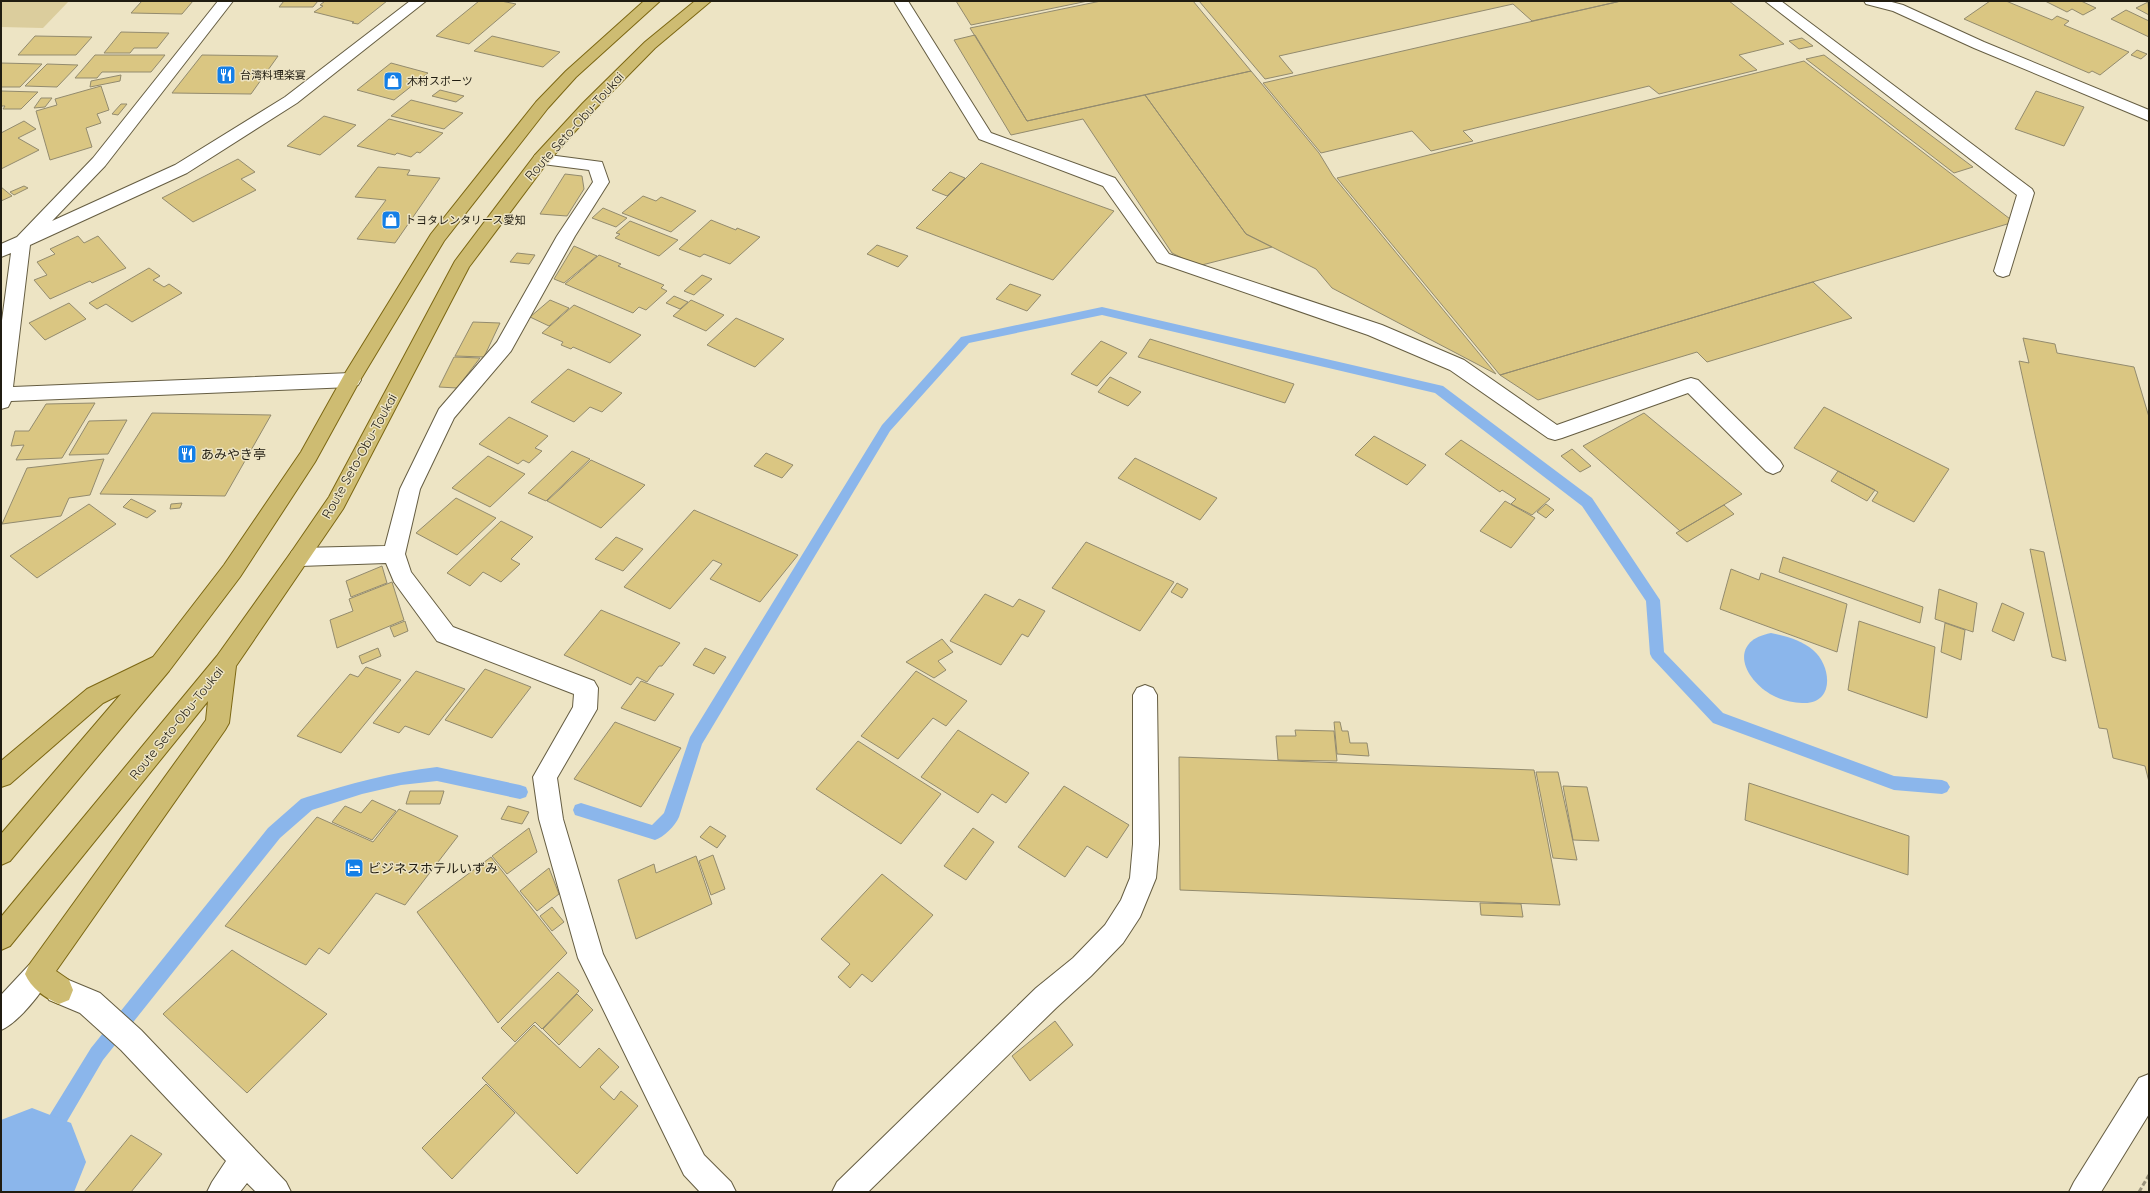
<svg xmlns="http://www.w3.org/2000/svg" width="2150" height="1193" font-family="Quicksand,'Noto Sans JP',sans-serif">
<rect width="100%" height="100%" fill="#ede4c4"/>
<path fill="#dbcd9d" d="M 1,1 L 69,1 L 43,28 L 1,27 Z"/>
<path fill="#8bb6eb" d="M 1771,633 C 1787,636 1801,640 1813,650 C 1832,666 1835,705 1802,703 C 1791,702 1780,700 1770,694 C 1742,677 1729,641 1771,633 Z"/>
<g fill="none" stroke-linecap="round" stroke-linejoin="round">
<path fill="#8bb6eb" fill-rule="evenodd" d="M 1102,307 L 1443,386 L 1592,498 L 1660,600 L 1664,652 L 1723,713 L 1894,776 L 1942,780 L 1947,782 L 1950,787 L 1947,792 L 1942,794 L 1894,790 L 1713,723 L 1652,658 L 1650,654 L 1646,601 L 1582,506 L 1435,393 L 1102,315 L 969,343 L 890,431 L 702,744 L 679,817 C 675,826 664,837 655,840 L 575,815 L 573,810 L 575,805 L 581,803 L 652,825 L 664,813 L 690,737 L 882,425 L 961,337 Z
M 437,767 L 520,785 L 526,787 L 528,792 L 526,797 L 520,799 L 437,781 L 401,785 L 362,794 L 312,810 L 280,838 L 103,1060 L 39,1169 L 32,1171 L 25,1169 L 23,1162 L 25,1155 L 91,1048 L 268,828 L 301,799 L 307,797 C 350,784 392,772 437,767 Z"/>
<path fill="#8bb6eb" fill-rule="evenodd" d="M 32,1108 L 71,1123 L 86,1162 L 74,1192 L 1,1192 L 1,1120 Z"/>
</g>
<path fill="#dac682" stroke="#938b6e" d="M 142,1 L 193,1 L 182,14 L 131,13 Z
M 284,1 L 318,1 L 313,7 L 279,7 Z
M 325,1 L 387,1 L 358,24 L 352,23 L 354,22 L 314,12 L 323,6 L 320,5 Z
M 479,1 L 501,1 L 516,4 L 469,44 L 436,36 Z
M 956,1 L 1088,1 L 971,25 Z
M 1101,1 L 1193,1 L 1251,71 L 1027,121 L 970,28 Z
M 1199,1 L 1621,1 L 1532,21 L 1513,4 L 1279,56 L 1293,73 L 1265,79 Z
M 1621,1 L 1729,1 L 1784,44 L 1739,55 L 1757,70 L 1659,94 L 1649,86 L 1463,131 L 1473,141 L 1431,151 L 1412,131 L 1321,153 L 1263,83 Z
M 1990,1 L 2006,1 L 2052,20 L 2057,16 L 2069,21 L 2064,25 L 2129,52 L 2100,75 L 2092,71 L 2089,73 L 1964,19 Z
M 2045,1 L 2081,1 L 2096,8 L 2083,15 L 2072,9 L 2067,12 Z
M 2148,2 L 2149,15 L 2136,8 Z
M 2126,10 L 2149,21 L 2149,37 L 2111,19 Z
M 121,32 L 169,33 L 157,48 L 134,48 L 130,53 L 104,53 Z
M 975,35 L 1027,121 L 1145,95 L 1246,234 L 1272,247 L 1198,266 L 1172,253 L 1083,119 L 1011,135 L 954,40 Z
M 35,36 L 92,37 L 76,55 L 18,55 Z
M 492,36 L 560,52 L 543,67 L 474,51 Z
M 1802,38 L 1813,46 L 1799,49 L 1789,41 Z
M 2137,50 L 2147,54 L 2141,59 L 2131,55 Z
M 95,55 L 165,55 L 151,72 L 102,72 L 97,78 L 75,78 Z
M 202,55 L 278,56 L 251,94 L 172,93 Z
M 1824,55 L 1973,167 L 1954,173 L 1806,59 Z
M 1804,61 L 2014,222 L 1500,375 L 1337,178 Z
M 1,63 L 42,64 L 20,87 L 1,87 Z
M 391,63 L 428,73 L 394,100 L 357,90 Z
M 47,64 L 78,65 L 57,87 L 25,86 Z
M 1251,71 L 1319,153 L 1333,176 L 1496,374 L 1332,288 L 1316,269 L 1246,234 L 1145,95 Z
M 121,75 L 120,81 L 90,87 L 91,81 Z
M 101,86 L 109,110 L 97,114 L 101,123 L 86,128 L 92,147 L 50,160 L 36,111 L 57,105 L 55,99 Z
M 440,90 L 464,96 L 456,102 L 432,96 Z
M 1,91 L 38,92 L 21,109 L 3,109 L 5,106 L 1,106 Z
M 2036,91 L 2084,107 L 2064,146 L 2015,129 Z
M 41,98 L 52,98 L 45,107 L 34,108 Z
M 411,100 L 463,113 L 444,129 L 391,116 Z
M 121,104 L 127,104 L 118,115 L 112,114 Z
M 324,116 L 356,125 L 320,155 L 287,146 Z
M 389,119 L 443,133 L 420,153 L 417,152 L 411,157 L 397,153 L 395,155 L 357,146 Z
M 24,121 L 36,129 L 18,138 L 39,150 L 1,169 L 1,133 Z
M 238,159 L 255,172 L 241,179 L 256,190 L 193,222 L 162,198 Z
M 981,163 L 1114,211 L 1053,280 L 916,228 Z
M 378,167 L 410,170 L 407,175 L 440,178 L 395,243 L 357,239 L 386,200 L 355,197 Z
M 950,172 L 965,178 L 947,196 L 932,190 Z
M 565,174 L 582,176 L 584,189 L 567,216 L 540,214 Z
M 24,186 L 28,188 L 14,195 L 10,192 Z
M 1,187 L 12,196 L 1,201 Z
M 643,196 L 656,201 L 661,197 L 696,211 L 671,232 L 622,213 Z
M 603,208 L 627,218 L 616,227 L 592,218 Z
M 711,220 L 736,230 L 737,228 L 760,237 L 730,264 L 704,254 L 700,257 L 679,249 Z
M 630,221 L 678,240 L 659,256 L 615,238 L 620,234 L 616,233 Z
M 78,236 L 84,243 L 98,236 L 126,268 L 92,283 L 90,281 L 50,299 L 34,280 L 47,275 L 37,262 L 55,254 L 50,249 Z
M 877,245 L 908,256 L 898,267 L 867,254 Z
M 574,246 L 597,256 L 564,283 L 554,279 Z
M 517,253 L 535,255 L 529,264 L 510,262 Z
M 599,255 L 621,264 L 618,266 L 664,285 L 661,288 L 667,291 L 646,310 L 639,307 L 633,313 L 565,284 Z
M 149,268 L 160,276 L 153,280 L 164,287 L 169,284 L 182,293 L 132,322 L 106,304 L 97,309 L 89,303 Z
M 702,275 L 712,279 L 694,295 L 684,291 Z
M 1813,282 L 1852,318 L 1707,362 L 1697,352 L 1538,400 L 1500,375 Z
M 1010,284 L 1041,295 L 1027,311 L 996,299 Z
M 674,296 L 688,302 L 680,309 L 666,303 Z
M 550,300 L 569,308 L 549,326 L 530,317 Z
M 691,300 L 724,315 L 706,331 L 673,316 Z
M 69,303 L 86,319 L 45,340 L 29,323 Z
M 574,305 L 641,335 L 610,363 L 573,347 L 571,349 L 561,345 L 563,342 L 542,333 Z
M 736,318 L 784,339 L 755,367 L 707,345 Z
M 473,322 L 500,323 L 484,357 L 455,356 Z
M 2023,338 L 2055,344 L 2057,353 L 2134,367 L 2149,417 L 2149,782 L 2145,766 L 2113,758 L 2107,729 L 2099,728 L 2019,361 L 2029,363 Z
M 1150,339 L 1294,384 L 1285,403 L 1138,357 Z
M 1101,341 L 1127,353 L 1097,386 L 1071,374 Z
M 454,357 L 480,358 L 457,388 L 439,387 Z
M 568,369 L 622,393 L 602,412 L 590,407 L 574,422 L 531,402 Z
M 1110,377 L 1141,392 L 1128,406 L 1098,392 Z
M 95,403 L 62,458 L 16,460 L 24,445 L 11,446 L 15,431 L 29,431 L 46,404 Z
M 1824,407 L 1949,469 L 1914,522 L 1872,501 L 1878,492 L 1794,448 Z
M 152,413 L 271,415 L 225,496 L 100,494 Z
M 1644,413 L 1742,494 L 1680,531 L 1583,446 Z
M 509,417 L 548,436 L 535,448 L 542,451 L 529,463 L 523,460 L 518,464 L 479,444 Z
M 127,420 L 108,454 L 69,455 L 89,421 Z
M 1374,436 L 1426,465 L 1407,485 L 1355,455 Z
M 1461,440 L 1550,499 L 1532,515 L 1511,504 L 1516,499 L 1502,490 L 1500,492 L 1445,454 Z
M 1572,449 L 1591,466 L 1580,472 L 1561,456 Z
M 572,451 L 590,459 L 546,501 L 528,493 Z
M 766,453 L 793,465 L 782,478 L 754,466 Z
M 488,456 L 525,474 L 490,507 L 452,488 Z
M 1135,458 L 1217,498 L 1200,520 L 1118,478 Z
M 104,459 L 90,495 L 69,498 L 61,516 L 2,524 L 27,468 Z
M 591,460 L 645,485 L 601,528 L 547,501 Z
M 1838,471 L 1875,490 L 1867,501 L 1831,481 Z
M 456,498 L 496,518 L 457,555 L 416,533 Z
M 131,499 L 156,511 L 147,518 L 123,507 Z
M 1505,501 L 1535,518 L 1511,548 L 1480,531 Z
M 182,503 L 180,508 L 170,509 L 171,504 Z
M 89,504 L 116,524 L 37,578 L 10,556 Z
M 1546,504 L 1554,510 L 1546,518 L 1537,512 Z
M 1724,505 L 1734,514 L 1687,542 L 1676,533 Z
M 694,510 L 798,555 L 760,602 L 710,579 L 722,564 L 713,560 L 670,609 L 624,587 Z
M 501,521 L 533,537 L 511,559 L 520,564 L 501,582 L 483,572 L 470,586 L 447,573 Z
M 616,537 L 643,549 L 623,571 L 595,559 Z
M 1086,542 L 1174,582 L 1140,631 L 1052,588 Z
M 2030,549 L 2044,552 L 2066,661 L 2052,657 Z
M 1783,557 L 1923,607 L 1920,623 L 1779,572 Z
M 382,566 L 387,583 L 351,597 L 346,581 Z
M 1731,569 L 1759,580 L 1761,573 L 1847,604 L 1837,652 L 1720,609 Z
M 392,582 L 404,620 L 337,648 L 330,620 L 353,611 L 349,599 Z
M 1177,583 L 1188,589 L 1182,598 L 1171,592 Z
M 1939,589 L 1977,603 L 1973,632 L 1935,619 Z
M 985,594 L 1013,607 L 1019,599 L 1045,611 L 1028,637 L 1022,634 L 1001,665 L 950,641 Z
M 2002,603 L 2024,613 L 2014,641 L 1992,631 Z
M 601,610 L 680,643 L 662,666 L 659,666 L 647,682 L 637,677 L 631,685 L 564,655 Z
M 405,621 L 408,631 L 394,637 L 390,627 Z
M 1859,621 L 1935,647 L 1927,718 L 1848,690 Z
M 1945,623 L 1965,630 L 1961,660 L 1941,652 Z
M 942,639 L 953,652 L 938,661 L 946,670 L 934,678 L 906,662 Z
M 378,648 L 381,656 L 362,664 L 359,656 Z
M 705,648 L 726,657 L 714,674 L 693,665 Z
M 366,667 L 401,680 L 341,753 L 297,736 L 350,674 L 358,677 Z
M 485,669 L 531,687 L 492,738 L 445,720 Z
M 416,671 L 465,689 L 429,735 L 405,726 L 399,733 L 373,723 Z
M 916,671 L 967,701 L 946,726 L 933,718 L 898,759 L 861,736 Z
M 641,681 L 674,694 L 655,721 L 621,708 Z
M 615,722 L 681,748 L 641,807 L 574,779 Z
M 1334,722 L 1340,722 L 1342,731 L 1348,731 L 1350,743 L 1367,743 L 1369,756 L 1337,754 Z
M 958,730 L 1029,773 L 1006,803 L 992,794 L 978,813 L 921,777 Z
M 1295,730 L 1334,731 L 1337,761 L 1278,760 L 1276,736 L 1296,736 Z
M 858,741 L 941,794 L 901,844 L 816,789 Z
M 1179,757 L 1534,770 L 1560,905 L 1180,890 Z
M 1536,772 L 1558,772 L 1577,860 L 1553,858 Z
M 1749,783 L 1909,836 L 1908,875 L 1745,820 Z
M 1064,786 L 1129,825 L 1107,858 L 1087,846 L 1065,877 L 1018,847 Z
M 1563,786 L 1587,787 L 1599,841 L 1573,840 Z
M 410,791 L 444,791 L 440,804 L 406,804 Z
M 372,800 L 396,811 L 372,840 L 332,822 L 345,806 L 361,813 Z
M 508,806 L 529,812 L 522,824 L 501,819 Z
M 399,809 L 458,836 L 405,905 L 376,893 L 329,954 L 319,948 L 306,965 L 225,926 L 317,817 L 373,842 Z
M 710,826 L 726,836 L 717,848 L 700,837 Z
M 529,828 L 537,852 L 507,874 L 492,856 Z
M 973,828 L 994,842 L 966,880 L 944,866 Z
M 713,855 L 725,889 L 711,895 L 699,861 Z
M 696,856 L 712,904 L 636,939 L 618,880 L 654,864 L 656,873 Z
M 491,857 L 567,953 L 498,1023 L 417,912 Z
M 549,868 L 559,894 L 537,911 L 520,891 Z
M 882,874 L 933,915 L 872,982 L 862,974 L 850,988 L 838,977 L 850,964 L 821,939 Z
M 1480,903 L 1521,904 L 1523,917 L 1481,915 Z
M 552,907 L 564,922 L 552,931 L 540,916 Z
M 232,950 L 327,1014 L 247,1093 L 163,1014 Z
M 558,972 L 579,991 L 542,1029 L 535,1022 L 515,1042 L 501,1028 Z
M 577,994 L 593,1010 L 559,1045 L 543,1029 Z
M 1055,1021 L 1073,1045 L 1030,1081 L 1012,1056 Z
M 534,1025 L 580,1068 L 599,1048 L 619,1067 L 600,1087 L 614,1100 L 621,1091 L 638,1106 L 577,1174 L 482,1078 Z
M 486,1084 L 515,1113 L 452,1179 L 422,1148 Z
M 131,1135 L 162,1154 L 131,1192 L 84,1192 Z"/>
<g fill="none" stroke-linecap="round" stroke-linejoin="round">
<defs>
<path id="minor" d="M 218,1 L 233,1 L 105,166 L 52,221 L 175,165 L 285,97 L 410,1 L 426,1 L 297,103 L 187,173 L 30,245 L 13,387 L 351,373 L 358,375 L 361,380 L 358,385 L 351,387 L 11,401 L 8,407 L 1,409 L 1,328 L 11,253 L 1,257 L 1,244 L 17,237 L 93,158 Z
M 894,1 L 908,1 L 991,133 L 1115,178 L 1169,254 L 1382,325 L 1464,360 L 1557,425 L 1684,380 L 1691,378 L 1698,380 L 1780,461 L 1783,466 L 1780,471 L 1773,474 L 1766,471 L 1688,393 L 1562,438 L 1555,440 L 1548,438 L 1450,370 L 1368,335 L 1157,262 L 1103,186 L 979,139 Z
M 1765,1 L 1781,1 L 2032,189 L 2034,193 L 2009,275 L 2003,277 L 1997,275 L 1994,271 L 2017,195 Z
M 1864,1 L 1888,1 L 1903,5 L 1984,42 L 2149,110 L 2149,121 L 1974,48 L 1893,11 L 1866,4 Z
M 541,154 L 602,162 L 609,182 L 575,236 L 511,351 L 454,418 L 420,489 L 405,554 L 411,572 L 453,627 L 594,681 L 598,688 L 597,709 L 557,778 L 563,819 L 603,954 L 704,1155 L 731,1182 L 736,1192 L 700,1192 L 684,1175 L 578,958 L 539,819 L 533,777 L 573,707 L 574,694 L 437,641 L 394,582 L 386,563 L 300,566 L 292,563 L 289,557 L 292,551 L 300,548 L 385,546 L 400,489 L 439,409 L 497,342 L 557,236 L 593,182 L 589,170 L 535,163 L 533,159 L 535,155 Z
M 1145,685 L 1153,688 L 1157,695 L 1159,844 L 1156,878 L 1140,917 L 1123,943 L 1091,976 L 1056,1008 L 868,1192 L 832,1192 L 837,1182 L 1036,988 L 1073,958 L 1105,925 L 1121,900 L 1130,878 L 1133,844 L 1133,695 L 1137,688 Z
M 38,961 L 47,965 L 51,974 C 44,991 18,1023 1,1030 L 1,995 L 29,965 Z
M 59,976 L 100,993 L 141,1030 L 286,1182 L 291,1192 L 256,1192 L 247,1183 L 240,1192 L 207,1192 L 212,1182 L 226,1161 L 121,1050 L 80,1013 L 49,1000 L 45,990 L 49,980 Z
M 2149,1074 L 2149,1114 L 2101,1192 L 2069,1192 L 2074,1182 L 2139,1078 Z"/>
<path id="major" d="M 644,1 L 660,1 L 576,77 L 548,108 L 444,241 L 359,382 L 315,462 L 240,577 L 169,671 L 10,861 L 1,865 L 1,834 L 121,694 L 103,703 L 10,784 L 1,787 L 1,761 L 87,689 L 153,657 L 224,565 L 301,452 L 344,375 L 431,234 L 536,102 L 566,71 Z
M 695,1 L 711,1 L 655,48 L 595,109 L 547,163 L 469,267 L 343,509 L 236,666 L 229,723 L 225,730 L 56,971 L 69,980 L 73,990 L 69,1000 L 59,1004 C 45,998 31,988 25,974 L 29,965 L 206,720 L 208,701 L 10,946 L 1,950 L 1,917 L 217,656 L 292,551 L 329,497 L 455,261 L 535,155 L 583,103 L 645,42 Z"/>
</defs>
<use href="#minor" stroke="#655d42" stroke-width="2"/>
<use href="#major" stroke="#7c6713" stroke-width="2"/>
<path stroke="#9b947c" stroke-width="3" stroke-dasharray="5 2.5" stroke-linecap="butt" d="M 2139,1192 L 2149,1175"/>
<use href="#minor" fill="#fff" fill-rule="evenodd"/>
<use href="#major" fill="#cebc72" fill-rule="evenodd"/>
</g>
<defs>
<symbol id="restaurant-square" viewBox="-11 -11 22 22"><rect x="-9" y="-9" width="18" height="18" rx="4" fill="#147fe7" stroke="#ede4c4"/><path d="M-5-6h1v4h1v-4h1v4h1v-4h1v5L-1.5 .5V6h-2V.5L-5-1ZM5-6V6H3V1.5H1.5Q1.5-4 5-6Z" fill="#fff"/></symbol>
<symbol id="shop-square" viewBox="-11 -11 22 22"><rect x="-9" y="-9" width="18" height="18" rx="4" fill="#147fe7" stroke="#ede4c4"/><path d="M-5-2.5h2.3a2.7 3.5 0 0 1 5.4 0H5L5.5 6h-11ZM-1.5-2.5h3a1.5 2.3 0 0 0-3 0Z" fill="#fff"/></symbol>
<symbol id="hotel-square" viewBox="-11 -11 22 22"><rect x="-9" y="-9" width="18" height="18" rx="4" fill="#147fe7" stroke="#ede4c4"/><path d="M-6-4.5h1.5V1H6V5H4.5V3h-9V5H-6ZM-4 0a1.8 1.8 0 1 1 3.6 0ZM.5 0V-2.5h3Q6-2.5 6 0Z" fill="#fff"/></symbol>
</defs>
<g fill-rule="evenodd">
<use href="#restaurant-square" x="215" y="64" width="22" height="22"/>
<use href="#shop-square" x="382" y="70" width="22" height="22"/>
<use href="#shop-square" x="380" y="209" width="22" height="22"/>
<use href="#restaurant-square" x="176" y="443" width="22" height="22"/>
<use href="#hotel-square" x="343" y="857" width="22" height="22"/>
</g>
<g text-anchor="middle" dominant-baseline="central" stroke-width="3" stroke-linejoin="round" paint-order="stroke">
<g font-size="11" fill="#201c11" stroke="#ede4c4" text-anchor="start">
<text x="240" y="75">台湾料理楽宴</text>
<text x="407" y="81">木村スポーツ</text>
<text x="405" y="220">トヨタレンタリース愛知</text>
</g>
<g font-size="13" fill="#201c11" stroke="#ede4c4">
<text transform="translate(574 126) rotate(-48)">Route Seto-Obu-Toukai</text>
<text transform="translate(359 456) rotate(-61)">Route Seto-Obu-Toukai</text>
<text transform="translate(176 723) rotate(-51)">Route Seto-Obu-Toukai</text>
</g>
<g font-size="13" fill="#201c11" stroke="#ede4c4" text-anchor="start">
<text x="201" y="454">あみやき亭</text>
<text x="368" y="868">ビジネスホテルいずみ</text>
</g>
</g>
<rect width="2150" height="1193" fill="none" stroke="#201c11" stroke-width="4"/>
</svg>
